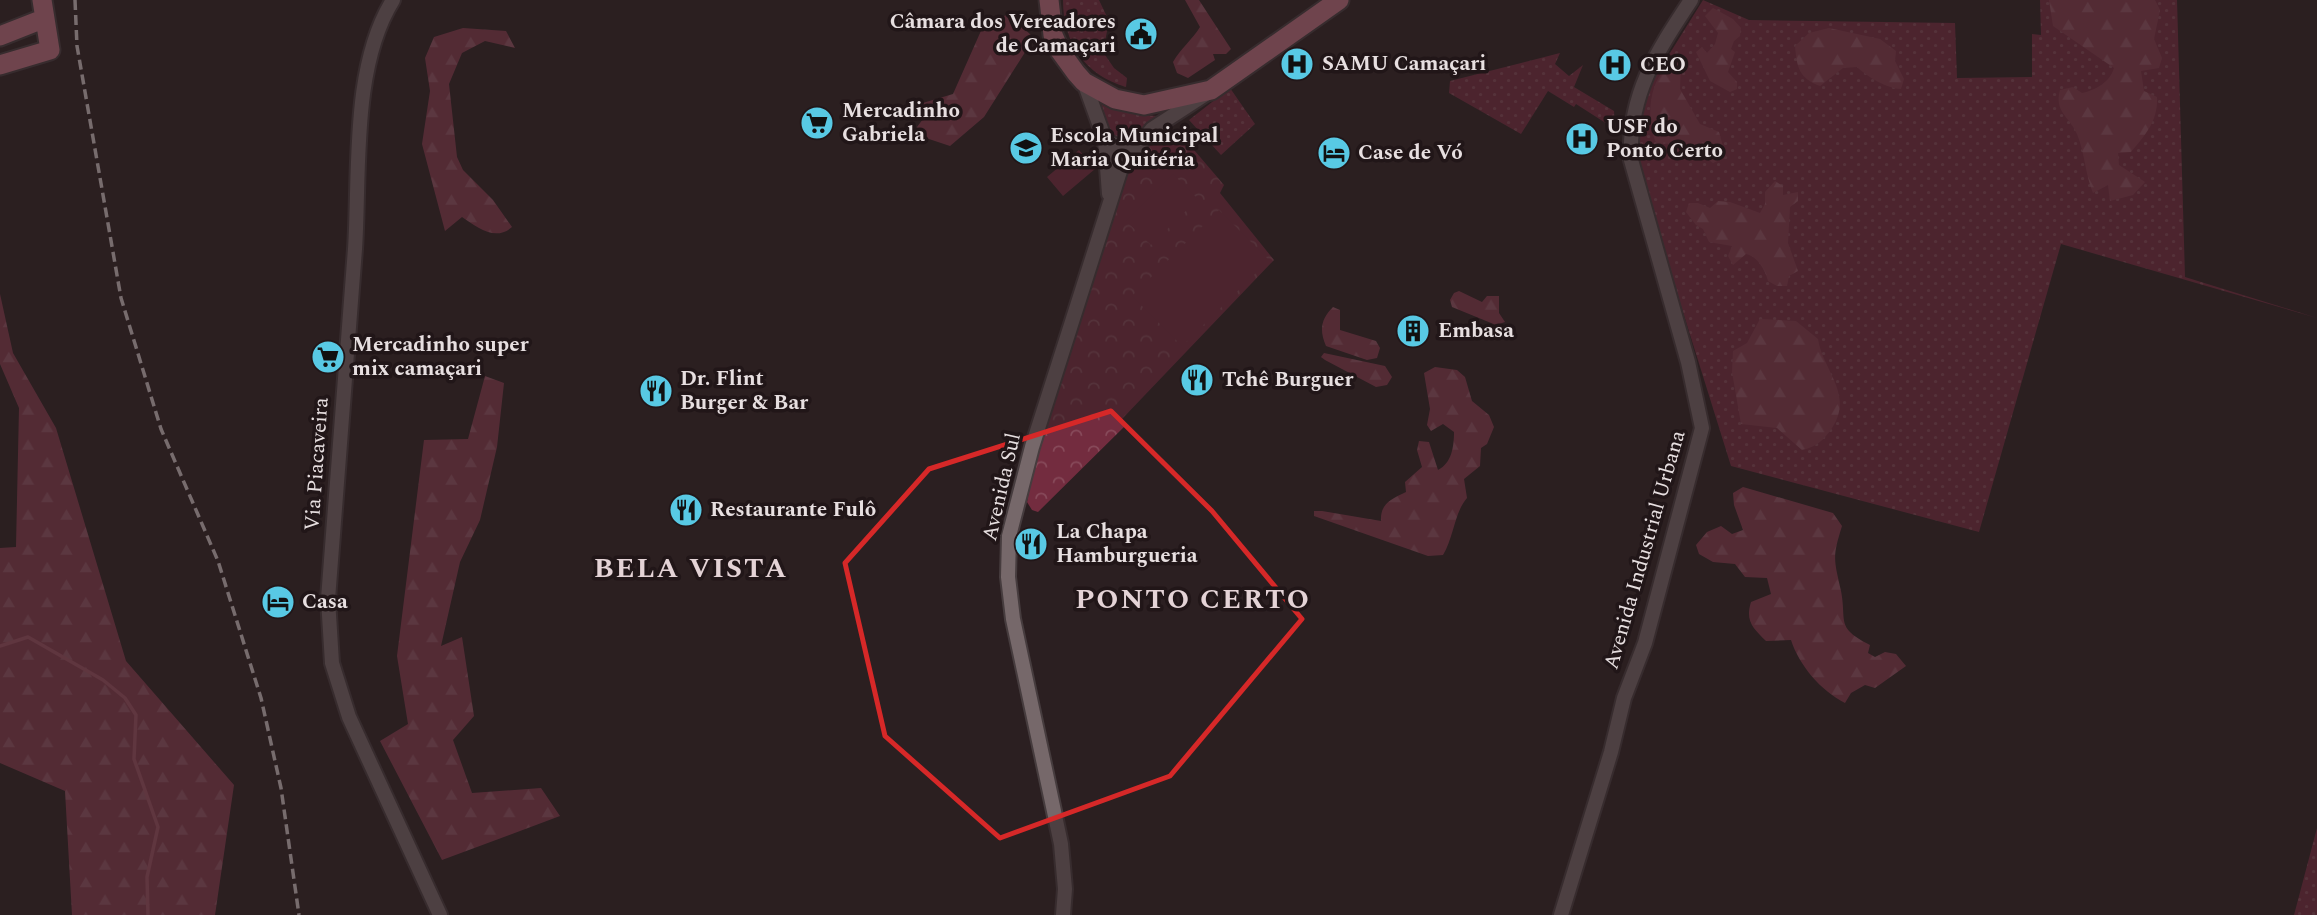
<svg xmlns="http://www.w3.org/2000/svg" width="2317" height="915" font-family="Spectral,serif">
<defs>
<pattern id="grass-dots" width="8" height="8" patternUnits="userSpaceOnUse" patternTransform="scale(1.75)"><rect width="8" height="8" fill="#732c3f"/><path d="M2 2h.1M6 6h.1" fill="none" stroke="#874a5a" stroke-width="1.8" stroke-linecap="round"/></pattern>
<pattern id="forest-firs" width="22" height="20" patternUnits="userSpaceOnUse" patternTransform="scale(1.75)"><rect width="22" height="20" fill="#843a4d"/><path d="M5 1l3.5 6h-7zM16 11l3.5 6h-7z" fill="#955666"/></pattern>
<pattern id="park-crowns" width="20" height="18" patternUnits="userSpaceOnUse" patternTransform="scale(1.75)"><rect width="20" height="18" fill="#732c3f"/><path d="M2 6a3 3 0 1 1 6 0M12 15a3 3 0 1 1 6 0" fill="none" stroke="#874a5a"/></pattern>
</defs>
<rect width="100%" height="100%" fill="#2b1f21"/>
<path fill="url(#grass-dots)" d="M 1063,0 L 1099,0 L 1109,21 L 1103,52 L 1114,68 L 1127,78 L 1126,87 C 1085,75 1063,43 1063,0 Z
M 1703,0 L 1749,20 L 1955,23 L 1957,78 L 2032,77 L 2032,34 L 2041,35 L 2040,0 L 2177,0 L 2185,277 L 2317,318 L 2061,244 L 1979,532 L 1731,466 L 1638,168 L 1639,116 L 1650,85 Z
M 1560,53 L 1555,64 L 1569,76 L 1583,65 L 1574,87 L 1614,111 L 1615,129 L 1576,104 L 1574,107 L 1548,91 L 1521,134 L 1449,93 L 1450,81 Z
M 1230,88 L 1255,124 L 1221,155 L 1189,120 Z
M 1099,104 L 1140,115 L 1157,116 L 1130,139 L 1120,142 L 1111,138 Z
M 2317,828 L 2317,915 L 2294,915 Z"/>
<path fill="url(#forest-firs)" d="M 1185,0 L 1199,0 L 1231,49 L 1226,54 L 1213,54 L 1215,60 L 1188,78 L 1177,73 L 1173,62 C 1181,48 1192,40 1200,27 Z
M 2049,0 L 2155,0 L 2160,10 L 2154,39 L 2162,58 L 2159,68 L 2141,71 L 2144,91 L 2157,97 C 2158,121 2146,134 2131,152 L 2118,153 L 2119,165 L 2145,182 L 2133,195 L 2110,201 L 2108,185 L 2093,193 C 2085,174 2085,153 2077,134 C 2069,116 2054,112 2060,90 L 2073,87 L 2082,93 C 2096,90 2110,82 2114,68 L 2053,26 Z
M 1713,8 L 1733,19 L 1741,28 L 1740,36 L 1734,41 L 1731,49 L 1735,52 L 1728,72 L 1737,82 L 1737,89 L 1730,92 L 1710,81 L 1696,52 L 1702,47 L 1707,53 L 1715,44 L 1718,33 L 1705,16 Z
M 1009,14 L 1034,38 L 984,117 L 950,146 L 923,137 L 917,127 L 926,115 L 916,105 L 953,94 L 984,24 Z
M 463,28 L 506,31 L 515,48 L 485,41 L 462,53 L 449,84 L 457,157 L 463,170 L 493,200 L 512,227 C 495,242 477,227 462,217 L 445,231 L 422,144 L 430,91 L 425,58 L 434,37 Z
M 1829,28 L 1880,39 L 1896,51 L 1895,61 L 1904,79 L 1901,89 C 1888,89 1866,76 1857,67 L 1843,68 L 1820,86 C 1799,78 1797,68 1795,46 L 1809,33 Z
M 1681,60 L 1680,89 L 1700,124 L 1719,132 L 1726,157 L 1713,163 L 1684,143 L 1657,144 C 1646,125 1648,84 1666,68 C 1669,64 1677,62 1681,60 Z
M 1775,181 L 1783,186 L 1783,195 L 1798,192 L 1798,201 L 1790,207 L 1788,243 L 1798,271 L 1789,276 L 1787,286 L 1777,286 L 1768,281 C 1765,269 1758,257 1746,254 L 1733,265 L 1728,256 L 1732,246 L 1709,242 L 1703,229 L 1696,225 L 1686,212 L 1689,203 L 1698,203 L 1710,208 L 1718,201 L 1730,202 L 1760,213 L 1765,204 L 1765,192 Z
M 1459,291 L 1482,302 L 1487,296 L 1499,296 L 1499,313 L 1505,322 L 1496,325 L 1452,307 L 1450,300 L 1454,293 Z
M 0,294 L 13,353 L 56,428 L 126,661 L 234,785 L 215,915 L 72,915 L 65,791 L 0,763 L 0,548 L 16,547 L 19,408 L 0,364 Z
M 1333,307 L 1340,310 L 1340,330 L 1376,341 L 1380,348 L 1377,358 L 1367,360 L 1326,346 C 1319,330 1321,319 1333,307 Z
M 1760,319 L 1796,321 L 1818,339 C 1823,371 1854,394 1832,428 C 1824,440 1816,447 1802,450 L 1777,428 L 1741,424 L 1732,372 L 1733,351 L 1747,343 Z
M 1324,353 L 1385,366 L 1392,377 L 1387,385 L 1376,387 L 1325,360 L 1321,357 Z
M 1435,367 L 1457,370 L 1465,377 L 1472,401 L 1489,415 L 1494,427 L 1487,444 L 1481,448 L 1480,466 L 1464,479 L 1467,498 C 1454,513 1454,537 1443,555 L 1428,556 L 1314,516 L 1314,511 L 1322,511 L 1381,521 C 1380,504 1391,499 1406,492 L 1405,482 L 1422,467 L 1417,450 L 1419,441 L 1429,442 L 1438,470 C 1452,463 1454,446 1454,432 L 1443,424 L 1431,431 L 1427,425 L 1430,409 L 1424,373 Z
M 485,376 L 504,383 L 497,447 L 480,520 L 460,562 L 441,646 L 462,637 L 474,716 L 453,740 L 472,793 L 541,788 L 560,816 L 442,860 L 380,741 L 408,724 L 397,656 L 424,440 L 468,439 Z
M 1743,487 L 1833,513 L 1842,526 C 1832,558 1834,559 1841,591 C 1847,622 1835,627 1870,645 L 1868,653 L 1875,657 L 1885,652 L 1896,654 L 1906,666 L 1875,688 L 1865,685 L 1851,693 L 1845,703 C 1821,691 1799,665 1791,640 L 1766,641 C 1753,628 1745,621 1751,602 L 1771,594 L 1767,578 L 1745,577 L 1735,564 L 1713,562 L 1699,554 L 1696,545 L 1707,532 L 1721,526 L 1732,534 L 1743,530 L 1734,505 L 1733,493 Z"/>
<path fill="url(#park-crowns)" d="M 1170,132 L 1183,137 L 1224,185 L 1220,193 L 1274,260 L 1122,419 L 1126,425 L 1038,512 L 1032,510 L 1027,502 L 1038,447 L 1123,172 C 1134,157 1151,136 1170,132 Z"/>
<path fill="#732c3f" d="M 1079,150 L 1095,169 L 1063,196 L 1047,177 Z
M 1173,174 L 1198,199 L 1151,245 L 1126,221 Z
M 1219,210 L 1269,260 L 1182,346 L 1132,296 Z"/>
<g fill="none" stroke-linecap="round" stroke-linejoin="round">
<path stroke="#9e5264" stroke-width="3.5" d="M 0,646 L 28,637 L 103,680 L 125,698 L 136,715 L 134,759 L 158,827 L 147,877 L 148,915"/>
<defs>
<path id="minor" d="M 393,0 C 351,67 360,173 355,249 C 346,366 337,483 328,599 L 332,663 L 349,717 L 440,915
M 1084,82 L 1105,140 L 1109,194
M 1105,140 L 1118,147 L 1142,140
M 1063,915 L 1065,889 L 1061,844 L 1013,619 L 1008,577 L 1009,536 L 1032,447 L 1121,168 L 1152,129 L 1209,92
M 1561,915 L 1611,752 L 1624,698 L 1645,643 L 1702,428 L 1688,362 L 1631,160 C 1628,95 1656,53 1691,0"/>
<path id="major" d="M 1049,0 L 1053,35 L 1060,51 L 1076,73 L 1084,82 L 1115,99 L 1144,105 L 1211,90 L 1339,0
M 0,36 L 43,19
M 0,65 L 50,50 L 42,0"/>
</defs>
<use href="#minor" stroke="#463c3e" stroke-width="18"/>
<use href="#major" stroke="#463c3e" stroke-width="23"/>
<use href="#minor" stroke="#76686a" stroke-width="14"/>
<use href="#major" stroke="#c07284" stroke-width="19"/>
<path stroke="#d2c9cb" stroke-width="3.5" stroke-dasharray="10 5" stroke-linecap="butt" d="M 75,0 L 77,46 L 121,298 L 161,429 L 218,561 L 261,698 L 281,788 L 299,915"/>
</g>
<path d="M0 0H2317V915H0ZM 1111,411 L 1212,511 L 1302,619 L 1170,776 L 1000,838 L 885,736 L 845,563 L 929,469 Z" fill="#2b1f21" fill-opacity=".55" fill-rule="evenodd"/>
<path fill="none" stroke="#d62828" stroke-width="5" stroke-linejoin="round" d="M 1111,411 L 1212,511 L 1302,619 L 1170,776 L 1000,838 L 885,736 L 845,563 L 929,469 Z"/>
<defs>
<symbol id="civic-disc" viewBox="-11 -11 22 22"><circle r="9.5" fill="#58c9e4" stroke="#211618"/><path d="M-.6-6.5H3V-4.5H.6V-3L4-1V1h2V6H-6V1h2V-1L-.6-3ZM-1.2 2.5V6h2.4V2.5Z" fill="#111"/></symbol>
<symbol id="hospital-disc" viewBox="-11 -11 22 22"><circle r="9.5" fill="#58c9e4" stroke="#211618"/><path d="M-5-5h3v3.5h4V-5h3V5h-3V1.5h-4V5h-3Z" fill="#111"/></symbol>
<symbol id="supermarket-disc" viewBox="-11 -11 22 22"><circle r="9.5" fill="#58c9e4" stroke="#211618"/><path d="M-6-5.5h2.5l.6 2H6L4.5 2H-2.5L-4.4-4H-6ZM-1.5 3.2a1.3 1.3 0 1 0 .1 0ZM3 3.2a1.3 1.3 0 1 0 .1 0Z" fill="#111"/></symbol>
<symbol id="school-disc" viewBox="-11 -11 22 22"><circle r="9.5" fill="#58c9e4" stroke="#211618"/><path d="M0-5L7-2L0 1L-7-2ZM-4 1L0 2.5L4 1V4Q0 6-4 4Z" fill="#111"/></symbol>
<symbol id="hotel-disc" viewBox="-11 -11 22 22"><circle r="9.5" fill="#58c9e4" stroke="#211618"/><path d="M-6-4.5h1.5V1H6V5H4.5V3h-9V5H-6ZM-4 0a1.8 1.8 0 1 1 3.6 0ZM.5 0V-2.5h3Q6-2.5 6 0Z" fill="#111"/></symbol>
<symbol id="building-disc" viewBox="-11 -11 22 22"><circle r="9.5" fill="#58c9e4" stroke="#211618"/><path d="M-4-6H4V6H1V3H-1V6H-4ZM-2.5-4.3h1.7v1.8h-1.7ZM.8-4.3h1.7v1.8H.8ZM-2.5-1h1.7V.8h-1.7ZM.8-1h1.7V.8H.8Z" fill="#111"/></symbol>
<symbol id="restaurant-disc" viewBox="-11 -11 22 22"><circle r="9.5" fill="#58c9e4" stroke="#211618"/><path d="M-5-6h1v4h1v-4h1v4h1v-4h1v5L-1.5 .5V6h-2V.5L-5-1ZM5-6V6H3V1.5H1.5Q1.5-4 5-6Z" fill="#111"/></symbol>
</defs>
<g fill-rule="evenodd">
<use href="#civic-disc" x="1122" y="15" width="38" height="38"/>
<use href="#hospital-disc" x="1278" y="45" width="38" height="38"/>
<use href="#hospital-disc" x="1596" y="46" width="38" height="38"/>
<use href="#supermarket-disc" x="798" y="104" width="38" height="38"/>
<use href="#hospital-disc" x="1563" y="120" width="38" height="38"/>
<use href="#school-disc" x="1007" y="129" width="38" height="38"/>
<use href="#hotel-disc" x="1315" y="134" width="38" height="38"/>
<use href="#building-disc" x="1394" y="312" width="38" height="38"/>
<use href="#supermarket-disc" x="309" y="338" width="38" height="38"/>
<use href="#restaurant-disc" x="1178" y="361" width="38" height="38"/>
<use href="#restaurant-disc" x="637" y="372" width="38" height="38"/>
<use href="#restaurant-disc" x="667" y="491" width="38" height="38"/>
<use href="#restaurant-disc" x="1012" y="525" width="38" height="38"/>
<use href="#hotel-disc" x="259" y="583" width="38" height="38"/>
</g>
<g text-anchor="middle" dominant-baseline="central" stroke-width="7" stroke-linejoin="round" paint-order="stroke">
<g font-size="21" font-weight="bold" fill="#e7dfe0" stroke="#211618" text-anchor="start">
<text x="1116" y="22" text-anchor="end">Câmara dos Vereadores<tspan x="1116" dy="24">de Camaçari</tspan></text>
<text x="1322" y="64">SAMU Camaçari</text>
<text x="1640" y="65">CEO</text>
<text x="842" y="111">Mercadinho<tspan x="842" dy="24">Gabriela</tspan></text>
<text x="1606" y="127">USF do<tspan x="1606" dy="24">Ponto Certo</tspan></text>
<text x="1050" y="136">Escola Municipal<tspan x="1050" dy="24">Maria Quitéria</tspan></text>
<text x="1358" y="153">Case de Vó</text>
<text x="1438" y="331">Embasa</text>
<text x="352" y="345">Mercadinho super<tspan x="352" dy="24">mix camaçari</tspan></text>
<text x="680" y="379">Dr. Flint<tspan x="680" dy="24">Burger &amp; Bar</tspan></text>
<text x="1222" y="380">Tchê Burguer</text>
<text x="710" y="510">Restaurante Fulô</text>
<text x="1056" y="532">La Chapa<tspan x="1056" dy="24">Hamburgueria</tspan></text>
<text x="302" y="602">Casa</text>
</g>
<g font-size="21" fill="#e7dfe0" stroke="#211618">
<text transform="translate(317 464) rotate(-86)">Via Piacaveira</text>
<text transform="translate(1002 487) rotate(-77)">Avenida Sul</text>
<text transform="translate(1645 550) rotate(-74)">Avenida Industrial Urbana</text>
</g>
<g font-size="28" font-weight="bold" letter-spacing="2" fill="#e4d3d6" stroke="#211618">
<text x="691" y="568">BELA VISTA</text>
<text x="1193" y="599">PONTO CERTO</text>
</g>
</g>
</svg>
